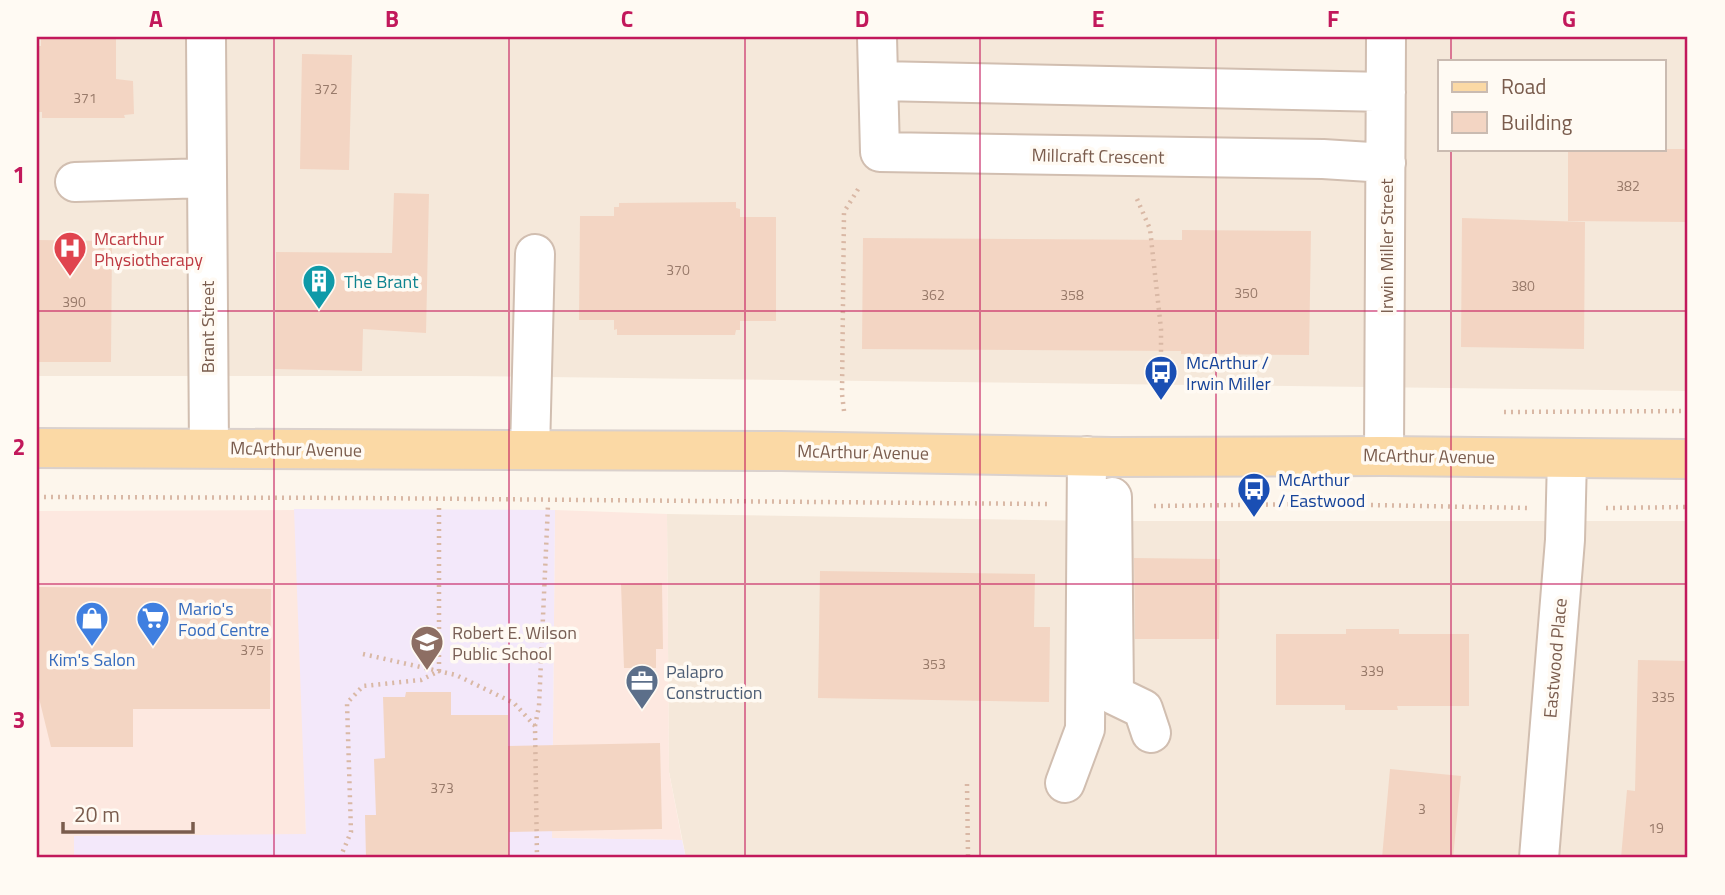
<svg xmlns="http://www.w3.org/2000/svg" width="1725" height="895" font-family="'Titillium Web',sans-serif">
<rect width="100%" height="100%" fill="#fdf6ec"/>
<path fill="#f5e8da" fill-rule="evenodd" d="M 37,37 L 1688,37 L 1688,391 L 466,376 L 37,376 ZM 1440,61 L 1664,61 L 1664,149 L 1440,149 Z
M 667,514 L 1101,521 L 1688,521 L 1688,858 L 686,858 L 669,772 Z"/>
<path fill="#fde8e0" d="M 298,510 L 306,835 L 75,836 L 74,858 L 37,858 L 37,511 Z
M 555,510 L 667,514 L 669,772 L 682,840 L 552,838 Z"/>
<path fill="#f3e8fa" d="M 294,509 L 555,510 L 552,838 L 682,840 L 686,858 L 74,858 L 74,836 L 306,834 Z"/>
<path fill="#f3d5c3" d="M 41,37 L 116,37 L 116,79 L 133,81 L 134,114 L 124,115 L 125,118 L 42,118 L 42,112 L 37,112 L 37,46 L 41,46 Z
M 302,54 L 352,55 L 349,170 L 300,169 Z
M 1568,149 L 1688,149 L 1688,222 L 1568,221 Z
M 394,193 L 429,194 L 426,333 L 363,329 L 362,371 L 275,369 L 276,252 L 392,253 Z
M 736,202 L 736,208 L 740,209 L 740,217 L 776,217 L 776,321 L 740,321 L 740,330 L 736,330 L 735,335 L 617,335 L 617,329 L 614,330 L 614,320 L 579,320 L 580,216 L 614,216 L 614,207 L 619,207 L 619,203 Z
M 1462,218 L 1585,222 L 1584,349 L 1461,347 Z
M 1182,230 L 1311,231 L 1309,355 L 1181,354 L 1181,351 L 862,349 L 863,238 L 1182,240 Z
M 37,240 L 112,241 L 111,362 L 37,362 Z
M 1134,558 L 1220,559 L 1219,639 L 1135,639 Z
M 820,571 L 1035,574 L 1034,627 L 1050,627 L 1049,702 L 818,698 Z
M 662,583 L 663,649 L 656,649 L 656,668 L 624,668 L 621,584 Z
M 37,587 L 271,589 L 270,709 L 133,709 L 133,747 L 51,747 L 37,690 Z
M 1346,629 L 1399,629 L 1399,634 L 1469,634 L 1469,706 L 1397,706 L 1398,710 L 1345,710 L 1345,705 L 1276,705 L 1276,634 L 1346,634 Z
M 1638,660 L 1688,661 L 1688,858 L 1621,858 L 1627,790 L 1635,791 Z
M 406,692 L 451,692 L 451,715 L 508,715 L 508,746 L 660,743 L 662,829 L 509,832 L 509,858 L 366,858 L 365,815 L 376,815 L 374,759 L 385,758 L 383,697 L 405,697 Z
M 1390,769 L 1461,776 L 1453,858 L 1382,858 Z"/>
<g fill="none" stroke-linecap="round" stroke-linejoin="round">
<defs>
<path id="minor" d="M 206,37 L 209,448
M 877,37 L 880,152 L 1323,159 L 1386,163
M 879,81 L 1386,92
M 75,182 L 207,178
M 530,450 L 535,254
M 1384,456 L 1386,37
M 1112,497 L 1114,695 L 1143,709 L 1151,733
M 1065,783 L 1085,729 L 1087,456
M 1539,858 L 1565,540 L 1567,458"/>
<path id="major" d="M 37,448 L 781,451 L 1112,457 L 1384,456 L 1688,459"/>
</defs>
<use href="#minor" stroke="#d1beb0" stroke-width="42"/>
<use href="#major" stroke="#dad1cd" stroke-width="42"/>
<path stroke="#d9b8a5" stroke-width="4.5" stroke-dasharray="2 5" stroke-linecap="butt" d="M 1137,199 L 1150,229 L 1161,329 L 1161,397
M 844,411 L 842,394 L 844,212 L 860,186
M 1504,412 L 1688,411
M 37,497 L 360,498 L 1047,504
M 1154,506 L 1317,504 L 1527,508
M 1606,508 L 1688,507
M 363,654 L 456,675 L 514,703 L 535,726 L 537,858
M 535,726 L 539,706 L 548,505
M 967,784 L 968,855 L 967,858
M 340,858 L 351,832 L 347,703 L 363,686 L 421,680 L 439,671 L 439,504"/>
<use href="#minor" stroke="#fff" stroke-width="38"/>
<use href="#major" stroke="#fbd9a5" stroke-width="38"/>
</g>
<path fill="none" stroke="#c2185b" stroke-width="2" stroke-opacity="0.55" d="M 274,37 L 274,858M 509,37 L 509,858M 745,37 L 745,858M 980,37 L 980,858M 1216,37 L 1216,858M 1451,37 L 1451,61M 1451,149 L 1451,858M 37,311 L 1688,311M 37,584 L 1688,584"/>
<defs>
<symbol id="hospital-pin" viewBox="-11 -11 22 30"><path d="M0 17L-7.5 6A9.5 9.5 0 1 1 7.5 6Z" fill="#e0444e" stroke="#fffaf3"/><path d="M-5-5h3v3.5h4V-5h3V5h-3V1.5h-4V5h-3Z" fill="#fff"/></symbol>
<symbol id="building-pin" viewBox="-11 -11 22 30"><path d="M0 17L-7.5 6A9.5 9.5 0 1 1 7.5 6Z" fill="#0f9aa8" stroke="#fffaf3"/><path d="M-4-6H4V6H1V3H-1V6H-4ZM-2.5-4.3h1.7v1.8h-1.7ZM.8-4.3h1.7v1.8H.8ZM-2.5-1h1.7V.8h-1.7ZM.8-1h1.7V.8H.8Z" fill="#fff"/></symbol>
<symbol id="bus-pin" viewBox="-11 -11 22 30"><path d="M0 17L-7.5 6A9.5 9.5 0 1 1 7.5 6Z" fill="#1a4fb4" stroke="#fffaf3"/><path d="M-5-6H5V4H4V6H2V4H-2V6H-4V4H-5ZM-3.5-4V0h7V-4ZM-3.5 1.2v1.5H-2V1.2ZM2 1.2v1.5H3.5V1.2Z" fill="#fff"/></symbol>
<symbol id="shop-pin" viewBox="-11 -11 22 30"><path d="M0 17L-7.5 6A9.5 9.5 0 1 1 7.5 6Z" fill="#3f7fe0" stroke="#fffaf3"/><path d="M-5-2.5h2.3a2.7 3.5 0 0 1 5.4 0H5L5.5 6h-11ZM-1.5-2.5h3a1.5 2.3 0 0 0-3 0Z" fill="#fff"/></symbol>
<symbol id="supermarket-pin" viewBox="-11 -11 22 30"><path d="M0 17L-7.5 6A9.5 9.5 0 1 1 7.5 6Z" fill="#3f7fe0" stroke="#fffaf3"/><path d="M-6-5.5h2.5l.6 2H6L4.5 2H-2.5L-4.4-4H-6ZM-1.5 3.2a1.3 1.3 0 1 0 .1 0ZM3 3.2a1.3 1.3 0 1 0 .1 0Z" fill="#fff"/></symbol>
<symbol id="school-pin" viewBox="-11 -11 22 30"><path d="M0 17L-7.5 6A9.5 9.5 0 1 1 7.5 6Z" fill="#8d6e63" stroke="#fffaf3"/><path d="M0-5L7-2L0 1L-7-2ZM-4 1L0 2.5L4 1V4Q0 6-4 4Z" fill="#fff"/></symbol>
<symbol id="office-pin" viewBox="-11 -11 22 30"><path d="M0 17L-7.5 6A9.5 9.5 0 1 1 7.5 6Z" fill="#5c6f8a" stroke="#fffaf3"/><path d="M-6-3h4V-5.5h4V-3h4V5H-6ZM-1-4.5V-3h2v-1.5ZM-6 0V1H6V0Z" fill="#fff"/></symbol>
</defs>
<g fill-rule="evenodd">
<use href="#hospital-pin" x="51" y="229" width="38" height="52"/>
<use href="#building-pin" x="300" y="262" width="38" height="52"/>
<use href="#bus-pin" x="1142" y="353" width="38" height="52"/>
<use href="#bus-pin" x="1235" y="470" width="38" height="52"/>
<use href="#shop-pin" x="73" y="599" width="38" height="52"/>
<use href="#supermarket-pin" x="134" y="599" width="38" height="52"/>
<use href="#school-pin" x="408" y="623" width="38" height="52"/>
<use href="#office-pin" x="623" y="662" width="38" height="52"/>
</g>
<g text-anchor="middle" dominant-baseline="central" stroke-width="7" stroke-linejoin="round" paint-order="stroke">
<g font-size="14" fill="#987a6a">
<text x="326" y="88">372</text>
<text x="85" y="97">371</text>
<text x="1628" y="185">382</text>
<text x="678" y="269">370</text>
<text x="1523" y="285">380</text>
<text x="1246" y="292">350</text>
<text x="933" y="294">362</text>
<text x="1072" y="294">358</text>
<text x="74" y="301">390</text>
<text x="252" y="649">375</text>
<text x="934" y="663">353</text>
<text x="1372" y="670">339</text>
<text x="1663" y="696">335</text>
<text x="442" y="787">373</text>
<text x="1422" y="808">3</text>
<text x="1656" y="827">19</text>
</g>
<g font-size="18" fill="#7a5c4d" stroke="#fffaf3">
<text transform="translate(1098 156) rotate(1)">Millcraft Crescent</text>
<text transform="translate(1386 246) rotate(-90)">Irwin Miller Street</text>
<text transform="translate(207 327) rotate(-90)">Brant Street</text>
<text transform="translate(296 449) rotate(1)">McArthur Avenue</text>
<text transform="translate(863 452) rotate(1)">McArthur Avenue</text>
<text transform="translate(1429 456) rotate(1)">McArthur Avenue</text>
<text transform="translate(1555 658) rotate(-85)">Eastwood Place</text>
</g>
<g font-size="18" fill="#be3a42" stroke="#fffaf3" text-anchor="start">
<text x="94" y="238">Mcarthur<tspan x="94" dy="21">Physiotherapy</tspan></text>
</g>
<g font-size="18" fill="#0d838f" stroke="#fffaf3" text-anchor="start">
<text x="344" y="281">The Brant</text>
</g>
<g font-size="18" fill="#164399" stroke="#fffaf3" text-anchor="start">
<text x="1186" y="362">McArthur /<tspan x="1186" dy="21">Irwin Miller</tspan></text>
<text x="1278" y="479">McArthur<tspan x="1278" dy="21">/ Eastwood</tspan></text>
</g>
<g font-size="18" fill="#366cbe" stroke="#fffaf3" text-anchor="start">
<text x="178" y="608">Mario's<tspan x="178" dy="21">Food Centre</tspan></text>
<text x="92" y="659" text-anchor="middle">Kim's Salon</text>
</g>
<g font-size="18" fill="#785e54" stroke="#fffaf3" text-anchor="start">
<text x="452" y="632">Robert E. Wilson<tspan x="452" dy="21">Public School</tspan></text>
</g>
<g font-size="18" fill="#4e5e75" stroke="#fffaf3" text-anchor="start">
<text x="666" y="671">Palapro<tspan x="666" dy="21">Construction</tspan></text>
</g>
</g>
<rect width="1725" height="895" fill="none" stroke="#fffaf3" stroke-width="77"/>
<rect x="1438" y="60" width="228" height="91" fill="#fffaf3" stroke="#cabbb1" stroke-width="2"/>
<rect x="1452" y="82" width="35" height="10" fill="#fbd9a5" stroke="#cabbb1" stroke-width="2"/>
<text x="1501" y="94" font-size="21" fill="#7a5c4d">Road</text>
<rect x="1452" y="112" width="35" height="21" fill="#f3d5c3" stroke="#cabbb1" stroke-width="2"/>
<text x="1501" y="130" font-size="21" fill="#7a5c4d">Building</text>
<path d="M63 822v10h130v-10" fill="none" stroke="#7a5c4d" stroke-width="3.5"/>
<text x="74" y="822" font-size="21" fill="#7a5c4d" stroke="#fffaf3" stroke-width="5" paint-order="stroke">20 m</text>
<rect x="38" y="38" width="1648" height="818" fill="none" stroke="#c2185b" stroke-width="2.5"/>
<g font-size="23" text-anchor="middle" font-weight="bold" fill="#c2185b">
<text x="156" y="27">A</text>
<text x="392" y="27">B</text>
<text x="627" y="27">C</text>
<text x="862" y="27">D</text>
<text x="1098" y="27">E</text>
<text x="1333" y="27">F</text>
<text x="1569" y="27">G</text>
<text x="19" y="183">1</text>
<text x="19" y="455">2</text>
<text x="19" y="728">3</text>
</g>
</svg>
